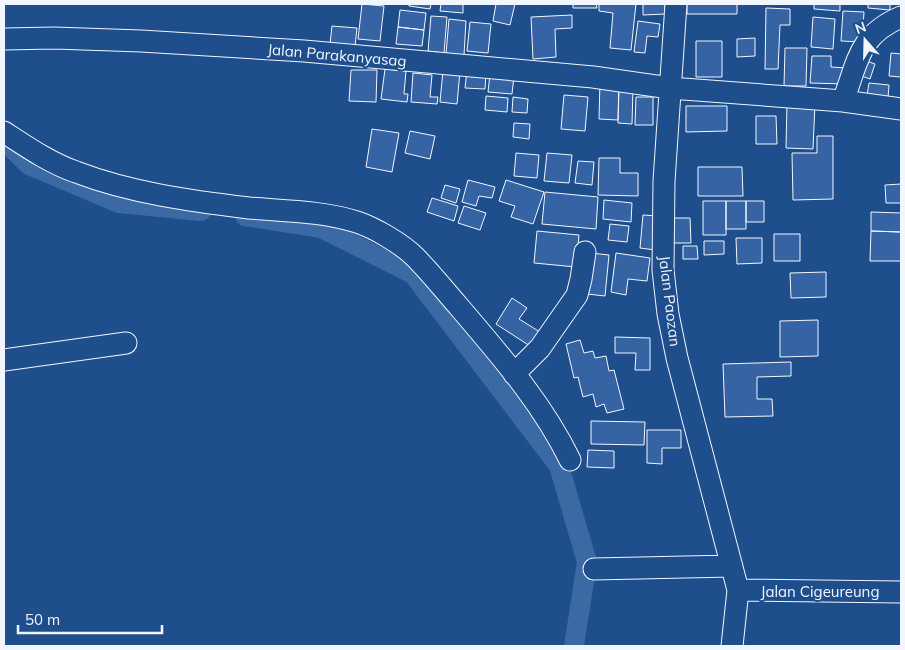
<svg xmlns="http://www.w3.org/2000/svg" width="905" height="650" font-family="Mulish,sans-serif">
<rect width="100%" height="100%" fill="#1f4e8c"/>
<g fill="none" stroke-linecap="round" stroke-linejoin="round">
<path stroke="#3b69a3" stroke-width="20" d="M 4,140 L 29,165 L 119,203 L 201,211
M 245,216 L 321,228 L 413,274 L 559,466 L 587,562 L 574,646"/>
</g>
<path fill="#3563a3" stroke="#f2f6ff" d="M 362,4 L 384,6 L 380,41 L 358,39 Z
M 409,4 L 431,4 L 430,9 L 409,6 Z
M 441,4 L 463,4 L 463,13 L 440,11 Z
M 496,4 L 515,4 L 510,25 L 493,21 Z
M 573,4 L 596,4 L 597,8 L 573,8 Z
M 599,4 L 636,4 L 631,50 L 610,48 L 613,13 L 599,11 Z
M 643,4 L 665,4 L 665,14 L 643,15 Z
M 687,4 L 737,4 L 737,14 L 687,14 Z
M 814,4 L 840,4 L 840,11 L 814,9 Z
M 868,4 L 890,4 L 890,10 L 868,8 Z
M 766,8 L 790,9 L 790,25 L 780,25 L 778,69 L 765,69 Z
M 400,10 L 426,13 L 424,30 L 398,27 Z
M 843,11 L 864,12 L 862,42 L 841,41 Z
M 572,15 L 572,28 L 555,29 L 556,57 L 533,59 L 531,17 Z
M 431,16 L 447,17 L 444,53 L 428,51 Z
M 813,17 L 835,19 L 833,49 L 811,47 Z
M 449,19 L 466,21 L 464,55 L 446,54 Z
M 638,21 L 660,24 L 658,37 L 647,36 L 645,53 L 634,52 Z
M 470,22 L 491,24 L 488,53 L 467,51 Z
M 332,26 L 357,28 L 355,46 L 330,44 Z
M 398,27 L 424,30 L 422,46 L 396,44 Z
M 755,38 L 755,56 L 737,57 L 737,39 Z
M 696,41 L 722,41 L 722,77 L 696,77 Z
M 785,48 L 807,48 L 806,86 L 784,86 Z
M 891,53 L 901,54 L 901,77 L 889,76 Z
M 812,56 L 831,56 L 831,67 L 847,68 L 846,84 L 810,83 Z
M 861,59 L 875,64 L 870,79 L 856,74 Z
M 385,69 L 406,71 L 404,94 L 408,94 L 407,102 L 381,99 Z
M 351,70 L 377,70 L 376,102 L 349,101 Z
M 443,70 L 460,71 L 457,104 L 440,102 Z
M 467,71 L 486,73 L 485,89 L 465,88 Z
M 413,73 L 432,75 L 430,97 L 438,97 L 437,104 L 411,102 Z
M 490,74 L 514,76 L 512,94 L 488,92 Z
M 600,81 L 619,81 L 618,120 L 599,119 Z
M 869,83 L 889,85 L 888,98 L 867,96 Z
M 619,87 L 633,87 L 632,124 L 618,123 Z
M 564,95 L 588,97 L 585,131 L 561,129 Z
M 486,96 L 508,98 L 507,112 L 485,110 Z
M 513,97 L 528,99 L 527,113 L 512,112 Z
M 636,97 L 653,97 L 653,125 L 635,125 Z
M 787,103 L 815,103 L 813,149 L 786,148 Z
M 686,106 L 727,106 L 727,131 L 686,132 Z
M 756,116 L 776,116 L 777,144 L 756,144 Z
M 514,123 L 530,124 L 529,139 L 513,137 Z
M 372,129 L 399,133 L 392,172 L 366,167 Z
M 410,131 L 435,136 L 430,159 L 405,153 Z
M 817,136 L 833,136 L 833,199 L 793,200 L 792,153 L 817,153 Z
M 516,153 L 539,155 L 537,178 L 514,176 Z
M 547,153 L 572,155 L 569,183 L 544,181 Z
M 599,158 L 620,158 L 620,173 L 638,173 L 638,196 L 598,195 Z
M 578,161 L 594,162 L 592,185 L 575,183 Z
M 698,167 L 742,167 L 743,196 L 698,196 Z
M 468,180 L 495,187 L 492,198 L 479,196 L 476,206 L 462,202 Z
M 506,180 L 544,192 L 533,224 L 511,217 L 515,206 L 499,201 Z
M 901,184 L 901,203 L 886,203 L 885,185 Z
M 445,185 L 460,189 L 456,203 L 441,198 Z
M 545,192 L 598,197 L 596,229 L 542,224 Z
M 432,198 L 458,206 L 454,221 L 427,212 Z
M 604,200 L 632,203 L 631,222 L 603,219 Z
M 703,201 L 726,201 L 726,235 L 703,235 Z
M 726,201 L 746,201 L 746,229 L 726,229 Z
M 746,201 L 764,201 L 764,222 L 746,222 Z
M 464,206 L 486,213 L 480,230 L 458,223 Z
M 871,212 L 901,213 L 901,232 L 871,231 Z
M 643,215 L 658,216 L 655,250 L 640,248 Z
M 673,218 L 690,218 L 691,243 L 673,243 Z
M 610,224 L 629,226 L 627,242 L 608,240 Z
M 537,231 L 579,235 L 576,267 L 534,263 Z
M 871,231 L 901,232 L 901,261 L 870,261 Z
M 774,234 L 800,234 L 800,261 L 774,261 Z
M 736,238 L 762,238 L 762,263 L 737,264 Z
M 704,241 L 724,241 L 724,254 L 704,255 Z
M 683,246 L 697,246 L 698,259 L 683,259 Z
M 591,253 L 609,255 L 605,296 L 587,294 Z
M 616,253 L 650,258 L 647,281 L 628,279 L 626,295 L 611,292 Z
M 826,272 L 826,297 L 791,298 L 790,273 Z
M 512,298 L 527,308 L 519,319 L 540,332 L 530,346 L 496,324 Z
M 818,320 L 818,356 L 780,357 L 780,321 Z
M 615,337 L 650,338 L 650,370 L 635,370 L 636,353 L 615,353 Z
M 580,340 L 584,353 L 593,351 L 595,358 L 606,356 L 609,371 L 614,370 L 624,409 L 607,413 L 604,404 L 596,407 L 593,394 L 583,397 L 578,377 L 574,378 L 566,344 Z
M 791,362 L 791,376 L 757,377 L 757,399 L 772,399 L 773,416 L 725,417 L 723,364 Z
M 591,421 L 645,422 L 644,445 L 591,444 Z
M 647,430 L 681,430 L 681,448 L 662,448 L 662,464 L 647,463 Z
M 588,450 L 614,451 L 614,468 L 587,467 Z"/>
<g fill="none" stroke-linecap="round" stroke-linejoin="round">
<defs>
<path id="minor" d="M 676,4 L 664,181 L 663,270 L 668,314 L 677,358 L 738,590 L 732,646
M 4,39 L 54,38 L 141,41 L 304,51 L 593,77 L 670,88 L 843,101 C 858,62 858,35 901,17
M 843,101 L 901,109
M 4,132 C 27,147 50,163 76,172 C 131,193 191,201 249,208 C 285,211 322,211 357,222 C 375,228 402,244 415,257 C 431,273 445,291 460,308 C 500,355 543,404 570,460
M 4,360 L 126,343
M 514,374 L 540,348 L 577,295 L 581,279 L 585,252
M 594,569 L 731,566
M 738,590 L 901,592"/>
</defs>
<use href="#minor" stroke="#f2f6ff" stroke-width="23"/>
<use href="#minor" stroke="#1f4e8c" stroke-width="21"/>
</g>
<g text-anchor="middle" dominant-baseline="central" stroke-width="4" stroke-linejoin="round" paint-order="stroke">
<g font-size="15" fill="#f2f6ff" stroke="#1f4e8c">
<text transform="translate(337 55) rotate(5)">Jalan Parakanyasag</text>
<text transform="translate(670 301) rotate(83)">Jalan Paozan</text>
<text x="820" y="591">Jalan Cigeureung</text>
</g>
</g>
<rect width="905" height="650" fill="none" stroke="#f2f6ff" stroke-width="10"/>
<g transform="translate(865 40) rotate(340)" stroke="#1f4e8c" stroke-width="4" paint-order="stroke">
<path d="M0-4L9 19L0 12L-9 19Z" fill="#f2f6ff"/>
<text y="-8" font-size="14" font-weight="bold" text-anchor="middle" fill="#f2f6ff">N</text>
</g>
<path d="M18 625v8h144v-8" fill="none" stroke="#f2f6ff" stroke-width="2.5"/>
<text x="25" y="625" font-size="15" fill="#f2f6ff" stroke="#1f4e8c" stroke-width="4" paint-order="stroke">50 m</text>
</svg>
